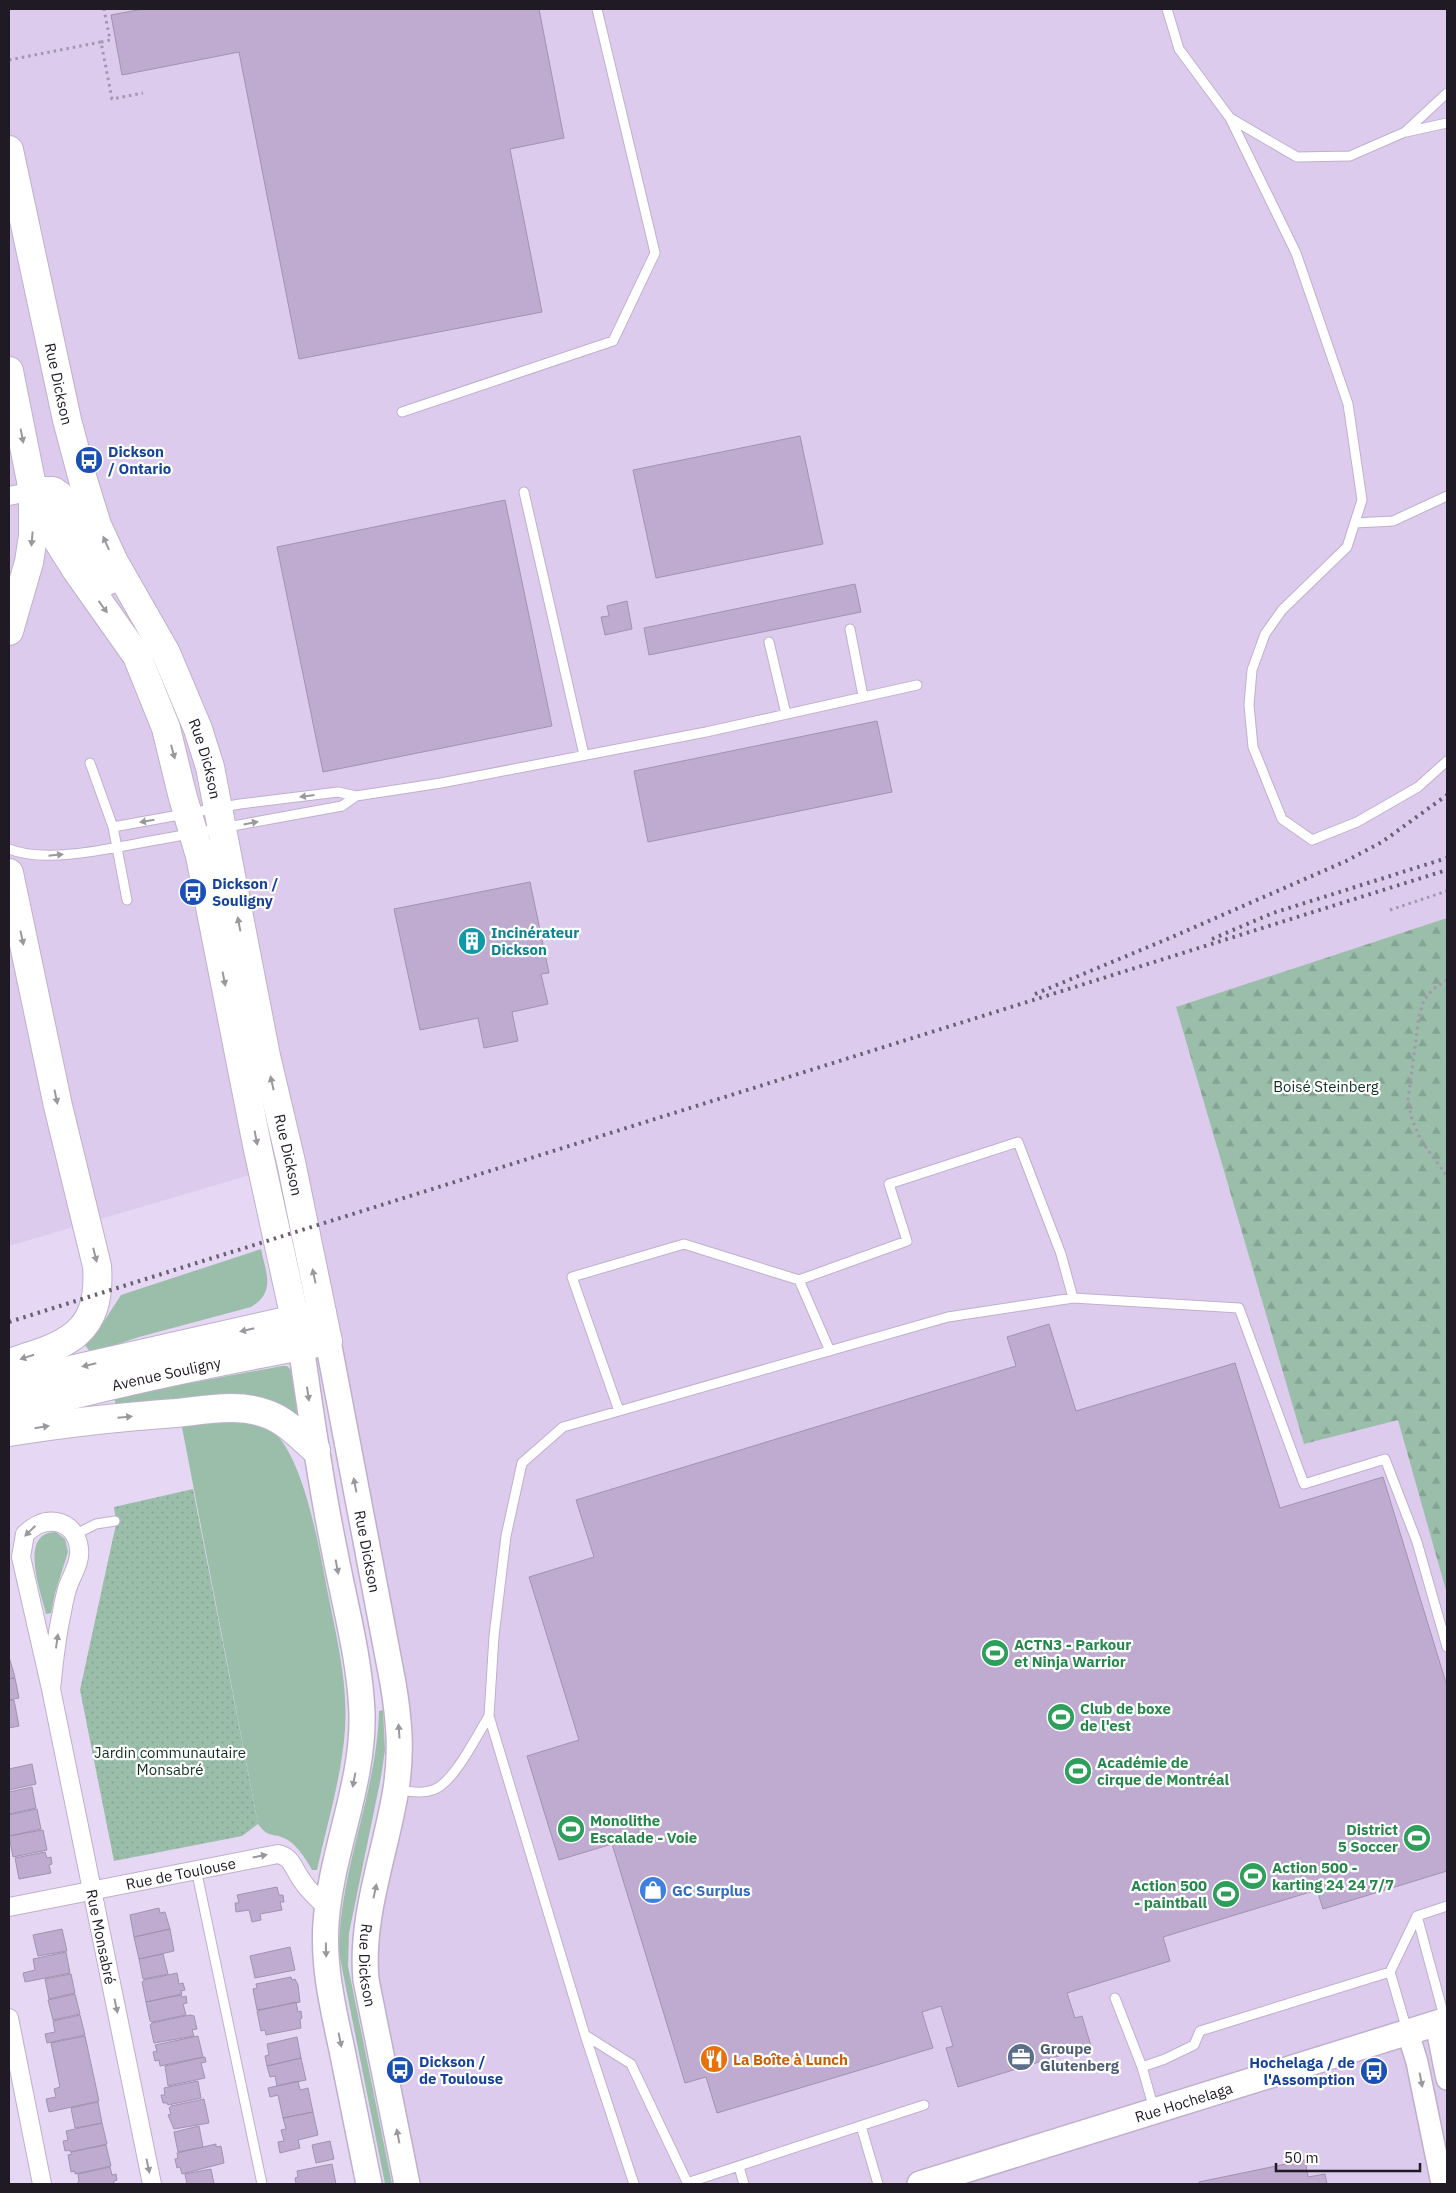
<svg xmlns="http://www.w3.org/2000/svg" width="1456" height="2193" font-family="'IBM Plex Sans',sans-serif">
<defs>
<pattern id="forest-firs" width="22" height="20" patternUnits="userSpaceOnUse" patternTransform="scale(1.25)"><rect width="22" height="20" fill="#9bbeaa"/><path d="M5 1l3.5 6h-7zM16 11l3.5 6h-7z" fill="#85a392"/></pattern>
<pattern id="garden-dots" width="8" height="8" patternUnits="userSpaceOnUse" patternTransform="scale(1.25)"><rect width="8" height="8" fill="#9bbeaa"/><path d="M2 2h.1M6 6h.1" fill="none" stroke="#85a392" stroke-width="1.8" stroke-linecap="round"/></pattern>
</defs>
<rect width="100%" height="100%" fill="#e6d8f4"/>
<path fill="#ddcbee" d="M 9,9 L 1447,9 L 1447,2184 L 407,2184 L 366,1980 L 400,1751 L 291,1163 L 9,1246 Z"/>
<path fill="#9bbeaa" d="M 261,1249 C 266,1273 276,1292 251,1307 L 139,1337 L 91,1353 L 84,1344 L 99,1329 L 121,1295 Z
M 282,1366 L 287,1366 L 292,1371 L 302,1420 L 116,1406 L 114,1397 Z
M 246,1418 C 255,1422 269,1427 276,1434 C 306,1466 320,1552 328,1594 C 337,1639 348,1683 345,1729 C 342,1776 327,1824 317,1870 L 312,1870 C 306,1859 297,1845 286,1839 C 272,1832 269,1839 258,1824 L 181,1422 Z
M 56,1532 L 65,1539 L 68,1552 L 55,1593 L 51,1613 L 46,1614 C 41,1592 18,1532 56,1532 Z
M 383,1710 L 385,1750 L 381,1777 L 349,1933 L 348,1966 L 392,2184 L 385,2184 L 339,1953 C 339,1870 377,1793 379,1711 Z"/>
<path fill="url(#forest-firs)" d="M 1447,918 L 1447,1594 L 1398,1420 L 1304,1444 L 1176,1007 Z"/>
<path fill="url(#garden-dots)" d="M 193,1489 L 258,1824 L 242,1836 L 114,1861 L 80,1690 L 116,1524 L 114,1507 Z"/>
<path fill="#beabcf" stroke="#a193ae" d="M 143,9 L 539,9 L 564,138 L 510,149 L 542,312 L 299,359 L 239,52 L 122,75 L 111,15 Z
M 800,436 L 823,544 L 656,578 L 633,470 Z
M 505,500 L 552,726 L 323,772 L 277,547 Z
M 855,584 L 861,612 L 649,655 L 644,628 Z
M 627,601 L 632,629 L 605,635 L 601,617 L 609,616 L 607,606 Z
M 877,721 L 892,792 L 648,842 L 634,771 Z
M 530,882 L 549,973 L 541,974 L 548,1004 L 512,1012 L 518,1041 L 484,1048 L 478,1018 L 420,1030 L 394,909 Z
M 1049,1324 L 1076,1411 L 1235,1363 L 1280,1508 L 1383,1477 L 1447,1686 L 1447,1871 L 1323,1909 L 1317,1890 L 1163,1937 L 1170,1961 L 1067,1993 L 1075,2018 L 1082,2016 L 1091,2046 L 958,2087 L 946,2048 L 953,2046 L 941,2006 L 922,2012 L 933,2048 L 717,2113 L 706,2077 L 685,2083 L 612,1844 L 559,1860 L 527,1756 L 579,1740 L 529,1577 L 594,1557 L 576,1500 L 1016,1366 L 1007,1337 Z
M 9,1657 L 15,1677 L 9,1679 Z
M 15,1678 L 19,1698 L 9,1700 L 9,1679 Z
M 14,1700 L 19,1726 L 9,1728 L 9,1701 Z
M 32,1764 L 36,1784 L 9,1790 L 9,1769 Z
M 32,1787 L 36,1808 L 9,1814 L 9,1792 Z
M 37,1809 L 41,1829 L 9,1836 L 9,1815 Z
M 43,1830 L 47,1850 L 13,1857 L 9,1836 Z
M 45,1852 L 47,1858 L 51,1857 L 52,1864 L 49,1865 L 51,1873 L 19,1879 L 15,1858 Z
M 277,1887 L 279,1895 L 283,1895 L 284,1902 L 280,1902 L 282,1910 L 260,1914 L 261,1920 L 252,1922 L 249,1910 L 236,1912 L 235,1903 L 239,1903 L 237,1895 Z
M 159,1908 L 160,1913 L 165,1912 L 170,1929 L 134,1937 L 130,1915 Z
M 62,1929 L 67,1951 L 38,1956 L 33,1935 Z
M 170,1929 L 174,1951 L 139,1959 L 134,1937 Z
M 290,1947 L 295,1970 L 255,1978 L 250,1956 Z
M 66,1952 L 70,1973 L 25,1982 L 23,1973 L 35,1970 L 33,1959 Z
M 163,1954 L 168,1974 L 143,1979 L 139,1959 Z
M 177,1973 L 179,1984 L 183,1983 L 185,1990 L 181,1991 L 182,1994 L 146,2002 L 142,1982 L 144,1980 Z
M 71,1974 L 75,1993 L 49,1999 L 45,1979 Z
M 291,1977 L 292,1980 L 295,1979 L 298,1985 L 300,2002 L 257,2010 L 253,1989 L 257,1988 L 256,1984 Z
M 75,1994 L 80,2014 L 53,2020 L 48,2000 Z
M 181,1995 L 182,1997 L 186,1996 L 187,2003 L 183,2004 L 186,2015 L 152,2022 L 150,2021 L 146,2002 Z
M 296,2002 L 298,2012 L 301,2011 L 302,2018 L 300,2019 L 301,2028 L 266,2035 L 265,2030 L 261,2031 L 257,2011 Z
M 80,2015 L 85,2035 L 47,2043 L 45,2034 L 55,2032 L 53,2021 Z
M 190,2015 L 194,2016 L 197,2029 L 192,2030 L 194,2036 L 154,2043 L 150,2025 L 152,2023 Z
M 85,2036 L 99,2101 L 49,2112 L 46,2099 L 56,2097 L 54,2089 L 60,2087 L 51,2043 Z
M 198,2036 L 203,2057 L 160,2066 L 159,2060 L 155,2061 L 153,2052 L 157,2051 L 155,2045 Z
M 297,2037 L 301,2058 L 267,2066 L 265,2056 L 269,2055 L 267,2044 Z
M 205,2057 L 206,2062 L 201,2063 L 205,2078 L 168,2086 L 165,2066 Z
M 301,2058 L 306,2080 L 277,2086 L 275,2076 L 270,2077 L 267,2066 Z
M 1377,2075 L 1378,2079 L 1368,2082 L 1367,2078 Z
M 198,2081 L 201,2098 L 168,2105 L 167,2103 L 163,2103 L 161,2095 L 165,2095 L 164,2088 Z
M 298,2081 L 300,2090 L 308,2088 L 313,2112 L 283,2118 L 278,2095 L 270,2097 L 268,2088 Z
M 204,2099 L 209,2123 L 174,2129 L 168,2115 L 171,2114 L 169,2108 L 171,2106 Z
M 98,2102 L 102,2123 L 75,2128 L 71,2108 Z
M 313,2112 L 318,2135 L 298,2140 L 300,2148 L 280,2153 L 278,2142 L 284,2141 L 281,2130 L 286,2129 L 283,2118 Z
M 102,2123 L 107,2144 L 70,2152 L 70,2150 L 65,2151 L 63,2141 L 68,2140 L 66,2131 Z
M 199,2126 L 203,2147 L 178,2152 L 174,2132 Z
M 330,2141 L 334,2159 L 316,2163 L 312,2145 Z
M 216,2144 L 216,2147 L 221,2146 L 224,2163 L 182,2174 L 180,2167 L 177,2168 L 175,2159 L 178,2158 L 177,2153 Z
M 106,2145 L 111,2166 L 75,2174 L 75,2171 L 71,2172 L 68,2155 L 72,2154 L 71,2152 Z
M 1305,2160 L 1308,2177 L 1325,2174 L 1327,2184 L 1199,2184 L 1199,2182 Z
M 332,2164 L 336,2184 L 296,2184 L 295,2178 L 298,2177 L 297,2171 Z
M 110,2167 L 112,2175 L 116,2174 L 117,2180 L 114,2181 L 114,2184 L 76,2184 L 79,2182 L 78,2174 Z
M 211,2169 L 214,2184 L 187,2184 L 185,2174 Z"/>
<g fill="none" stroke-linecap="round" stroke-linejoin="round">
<defs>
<path id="service" d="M 1167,9 L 1179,49 L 1230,118 L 1297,157 L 1350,156 L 1405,132 L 1447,93
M 1230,118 L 1296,253 L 1348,404 L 1362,500 L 1347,547 L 1282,610 L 1265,634 L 1252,670 L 1249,705 L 1253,747 L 1282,819 L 1312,840 L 1357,822 L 1418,787 L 1447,761
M 1406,132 L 1447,123
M 402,412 L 613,341 L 655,253 L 597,9
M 524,492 L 584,755
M 1355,523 L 1393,521 L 1447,496
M 850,629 L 863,696
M 769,642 L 786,714
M 90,763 L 113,827 L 127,900
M 113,827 L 240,804 L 338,792 L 356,796 L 441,783 L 706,732 L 917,685
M 9,849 C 49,865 120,846 162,839 C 222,828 282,817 342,806 L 356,796
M 799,1280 L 830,1351
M 619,1411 L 572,1277 L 684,1244 L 799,1280 L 907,1241 L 889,1184 L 1018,1142 L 1061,1254 L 1073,1298
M 74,1535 L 96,1524 L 115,1521
M 398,1789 C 409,1792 421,1794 433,1790 C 454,1783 477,1735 489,1716
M 196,1869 L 262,2184
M 1390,1972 L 1417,1916
M 1115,1998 L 1142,2067 L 1154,2109
M 1445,2020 L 1417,1916 L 1447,1906
M 585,2035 L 631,2064 L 688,2184
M 1142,2067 L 1165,2059 L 1194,2045 L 1200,2031 L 1390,1972 L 1407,2030
M 861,2126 L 878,2184
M 739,2167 L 744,2184
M 687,2183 L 924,2105
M 634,2184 L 585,2035 L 489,1716 L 494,1636 L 506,1536 L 522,1463 L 563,1427 L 948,1317 L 1073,1298 L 1239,1308 L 1304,1484 L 1385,1459 L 1417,1542 L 1447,1647"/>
<g id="minor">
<path d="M 9,496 L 33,491"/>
<path id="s1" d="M 51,1689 C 54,1663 56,1637 62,1612 C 63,1604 65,1597 67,1589 C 71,1576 81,1563 79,1549 C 78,1535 69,1524 56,1522 C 43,1520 34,1526 25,1534 L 21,1557 L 51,1689 L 152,2184"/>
<path id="s2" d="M 9,1907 L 278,1854 C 292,1857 293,1868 301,1879 C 307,1890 319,1899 328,1909"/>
<path d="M 9,2018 L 42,2184"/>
</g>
<path id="tertiary" d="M 1436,2024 L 1447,2079
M 1408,2033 L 1417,2062 L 1442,2184"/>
<g id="secondary">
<path id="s3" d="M 328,1341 L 393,1683 C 399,1719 402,1752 396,1789 C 386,1852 360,1916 366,1980 L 407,2184"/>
<path d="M 301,1346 C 311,1414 320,1481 334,1548 C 344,1602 360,1658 362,1713 C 364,1784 331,1852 326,1923 C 323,1967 333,2008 342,2050 C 351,2095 360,2140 369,2184"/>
<path id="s4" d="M 920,2184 L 1447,2020"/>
</g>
<g id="primary">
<path id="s5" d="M 9,150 L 67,420 L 83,480 L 97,525 L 114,562 L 166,653 L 198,729 L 210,767 L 266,1056 L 291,1162 L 327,1337"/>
<path d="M 9,371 L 33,491 L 58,541 L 77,571 L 137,656 L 166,728 L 182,794 L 200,856 L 257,1145 L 300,1342"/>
<path d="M 33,491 L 53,491 L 60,496 L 85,546 L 107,581"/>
</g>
<g id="trunk">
<path d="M 9,631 L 29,562 L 33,536 L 33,491"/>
<path d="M 9,873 L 58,1106 L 97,1266 C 102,1335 66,1345 9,1363"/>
<path d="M 9,1384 L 322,1313"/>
<path id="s6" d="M 9,1412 C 113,1382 221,1361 328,1341"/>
<path d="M 9,1432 C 64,1423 120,1417 176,1413 C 205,1410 239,1403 267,1414 C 285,1420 301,1437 316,1450"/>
</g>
</defs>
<use href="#service" stroke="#beb0cb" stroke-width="11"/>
<use href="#minor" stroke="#beb0cb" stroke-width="20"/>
<use href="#tertiary" stroke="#beb0cb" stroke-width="24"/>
<use href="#secondary" stroke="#beb0cb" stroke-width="28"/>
<use href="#primary" stroke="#beb0cb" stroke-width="30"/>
<use href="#trunk" stroke="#beb0cb" stroke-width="30"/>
<path stroke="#a297ad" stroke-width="3" stroke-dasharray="2.5 4" stroke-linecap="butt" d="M 101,42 L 110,40 L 104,9
M 9,60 L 101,42 L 112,99 L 143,93
M 1390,910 L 1447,891
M 1447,980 L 1433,989 L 1424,1000 L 1419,1016 L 1408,1100 L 1412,1120 L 1422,1142 L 1447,1176"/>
<use href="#service" stroke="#fff" stroke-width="9"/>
<use href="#minor" stroke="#fff" stroke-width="18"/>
<use href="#tertiary" stroke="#fff" stroke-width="21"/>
<use href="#secondary" stroke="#fff" stroke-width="25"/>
<use href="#primary" stroke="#fff" stroke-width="28"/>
<use href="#trunk" stroke="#fff" stroke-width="28"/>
<path stroke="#696071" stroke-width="4" stroke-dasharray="2.5 5" stroke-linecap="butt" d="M 1212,939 L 1273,913 L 1447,858
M 1035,994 L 1165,940 L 1346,861 L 1382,842 L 1447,795
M 9,1322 L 1447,870"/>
</g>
<defs><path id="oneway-solid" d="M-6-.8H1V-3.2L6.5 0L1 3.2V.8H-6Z" transform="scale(1.25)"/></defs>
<g fill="#9a989c">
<use href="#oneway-solid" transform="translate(22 436) rotate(79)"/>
<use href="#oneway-solid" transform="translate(32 539) rotate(95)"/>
<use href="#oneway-solid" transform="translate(106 543) rotate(-114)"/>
<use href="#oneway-solid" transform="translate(103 607) rotate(54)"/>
<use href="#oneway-solid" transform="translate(173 752) rotate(75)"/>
<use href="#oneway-solid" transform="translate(307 796) rotate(173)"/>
<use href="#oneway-solid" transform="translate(147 821) rotate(170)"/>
<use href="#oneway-solid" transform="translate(251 823) rotate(-11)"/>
<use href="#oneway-solid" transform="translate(56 855) rotate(-6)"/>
<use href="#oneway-solid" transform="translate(239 924) rotate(-101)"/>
<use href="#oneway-solid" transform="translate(22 938) rotate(78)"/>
<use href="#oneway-solid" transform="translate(224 979) rotate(79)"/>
<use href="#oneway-solid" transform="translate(272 1083) rotate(-103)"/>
<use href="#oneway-solid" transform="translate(56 1097) rotate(78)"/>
<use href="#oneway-solid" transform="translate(256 1138) rotate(79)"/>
<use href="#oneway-solid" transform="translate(95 1255) rotate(76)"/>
<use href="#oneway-solid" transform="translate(314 1276) rotate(-102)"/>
<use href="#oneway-solid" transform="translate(247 1330) rotate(167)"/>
<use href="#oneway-solid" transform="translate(27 1357) rotate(162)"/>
<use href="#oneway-solid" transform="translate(89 1365) rotate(167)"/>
<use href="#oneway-solid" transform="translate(308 1394) rotate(82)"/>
<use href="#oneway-solid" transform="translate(125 1417) rotate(-5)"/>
<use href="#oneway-solid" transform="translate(42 1427) rotate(-9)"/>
<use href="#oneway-solid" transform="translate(355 1485) rotate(-101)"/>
<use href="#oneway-solid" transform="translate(30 1531) rotate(136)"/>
<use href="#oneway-solid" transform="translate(337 1567) rotate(79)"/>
<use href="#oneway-solid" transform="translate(57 1641) rotate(-82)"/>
<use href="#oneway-solid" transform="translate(399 1731) rotate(-94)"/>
<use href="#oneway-solid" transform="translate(354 1780) rotate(101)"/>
<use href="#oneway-solid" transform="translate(260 1856) rotate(-11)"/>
<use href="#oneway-solid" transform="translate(375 1891) rotate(-78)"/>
<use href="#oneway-solid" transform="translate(326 1950) rotate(89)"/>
<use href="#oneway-solid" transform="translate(116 2006) rotate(78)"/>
<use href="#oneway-solid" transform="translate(340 2040) rotate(79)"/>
<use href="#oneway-solid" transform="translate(1421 2080) rotate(79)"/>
<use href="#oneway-solid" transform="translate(398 2136) rotate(-101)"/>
<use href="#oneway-solid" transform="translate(148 2166) rotate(78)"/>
</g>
<defs>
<symbol id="bus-disc" viewBox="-11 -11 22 22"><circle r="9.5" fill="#1a4fb4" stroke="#fff"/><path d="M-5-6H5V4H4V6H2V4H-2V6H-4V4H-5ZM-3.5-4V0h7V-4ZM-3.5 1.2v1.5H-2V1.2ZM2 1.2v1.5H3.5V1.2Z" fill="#fff"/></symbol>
<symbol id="building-disc" viewBox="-11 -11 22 22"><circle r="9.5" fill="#0f9aa8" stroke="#fff"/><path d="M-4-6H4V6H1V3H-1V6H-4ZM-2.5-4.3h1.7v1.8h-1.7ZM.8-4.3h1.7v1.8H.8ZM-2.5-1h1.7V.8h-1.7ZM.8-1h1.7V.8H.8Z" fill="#fff"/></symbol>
<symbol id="stadium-disc" viewBox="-11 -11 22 22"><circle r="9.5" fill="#2e9e5b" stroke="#fff"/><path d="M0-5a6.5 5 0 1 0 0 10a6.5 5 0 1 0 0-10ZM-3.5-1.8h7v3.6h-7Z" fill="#fff"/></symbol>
<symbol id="shop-disc" viewBox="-11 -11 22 22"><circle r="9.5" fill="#3f7fe0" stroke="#fff"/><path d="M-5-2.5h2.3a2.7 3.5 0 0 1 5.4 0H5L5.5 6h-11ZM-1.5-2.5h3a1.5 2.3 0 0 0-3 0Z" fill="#fff"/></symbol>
<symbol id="office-disc" viewBox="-11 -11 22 22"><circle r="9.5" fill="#5c6f8a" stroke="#fff"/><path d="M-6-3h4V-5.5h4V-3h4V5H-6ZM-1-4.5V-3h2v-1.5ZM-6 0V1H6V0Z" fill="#fff"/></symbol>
<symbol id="restaurant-disc" viewBox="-11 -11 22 22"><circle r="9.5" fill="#e8710a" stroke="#fff"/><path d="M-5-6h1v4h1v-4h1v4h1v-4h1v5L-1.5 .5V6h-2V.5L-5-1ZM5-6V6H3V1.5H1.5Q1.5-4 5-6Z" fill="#fff"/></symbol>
</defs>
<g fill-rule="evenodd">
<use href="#bus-disc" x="73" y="444" width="32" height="32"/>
<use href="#bus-disc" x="177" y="876" width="32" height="32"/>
<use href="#building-disc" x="456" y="925" width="32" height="32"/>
<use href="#stadium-disc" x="979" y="1637" width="32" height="32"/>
<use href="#stadium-disc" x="1045" y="1701" width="32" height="32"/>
<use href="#stadium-disc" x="1062" y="1755" width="32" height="32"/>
<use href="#stadium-disc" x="555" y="1813" width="32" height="32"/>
<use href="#stadium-disc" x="1401" y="1822" width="32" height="32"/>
<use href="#stadium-disc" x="1237" y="1860" width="32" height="32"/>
<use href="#shop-disc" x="637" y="1874" width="32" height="32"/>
<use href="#stadium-disc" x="1210" y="1878" width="32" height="32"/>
<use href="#office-disc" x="1005" y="2041" width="32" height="32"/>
<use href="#restaurant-disc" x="698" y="2043" width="32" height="32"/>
<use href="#bus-disc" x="384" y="2054" width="32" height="32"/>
<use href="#bus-disc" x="1358" y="2055" width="32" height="32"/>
</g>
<g text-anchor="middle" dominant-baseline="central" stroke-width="4.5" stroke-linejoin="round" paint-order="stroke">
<g font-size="15" fill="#1f1a24" stroke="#fff">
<text stroke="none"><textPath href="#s5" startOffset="239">Rue Dickson</textPath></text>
<text stroke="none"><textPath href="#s5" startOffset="644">Rue Dickson</textPath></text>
<text stroke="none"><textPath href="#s5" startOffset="1049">Rue Dickson</textPath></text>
<text stroke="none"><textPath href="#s6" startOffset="162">Avenue Souligny</textPath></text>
<text stroke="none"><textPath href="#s3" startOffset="214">Rue Dickson</textPath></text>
<text stroke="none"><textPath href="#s2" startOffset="175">Rue de Toulouse</textPath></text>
<text stroke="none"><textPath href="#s1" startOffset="628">Rue Monsabré</textPath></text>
<text stroke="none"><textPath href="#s3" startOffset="634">Rue Dickson</textPath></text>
<text stroke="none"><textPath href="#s4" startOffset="276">Rue Hochelaga</textPath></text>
</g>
<g font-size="15" font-weight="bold" fill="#164399" stroke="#fff" text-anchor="start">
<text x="108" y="451">Dickson<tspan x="108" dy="17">/ Ontario</tspan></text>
<text x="212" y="883">Dickson /<tspan x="212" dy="17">Souligny</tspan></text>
<text x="419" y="2061">Dickson /<tspan x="419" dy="17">de Toulouse</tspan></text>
<text x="1355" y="2062" text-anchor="end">Hochelaga / de<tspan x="1355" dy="17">l'Assomption</tspan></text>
</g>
<g font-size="15" font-weight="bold" fill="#0d838f" stroke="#fff" text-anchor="start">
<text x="491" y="932">Incinérateur<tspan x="491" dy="17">Dickson</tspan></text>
</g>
<g font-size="15" fill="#0e3121" stroke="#fff">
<text x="1326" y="1086">Boisé Steinberg</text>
<text x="170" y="1752">Jardin communautaire<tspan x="170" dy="17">Monsabré</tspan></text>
</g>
<g font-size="15" font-weight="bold" fill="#27864d" stroke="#fff" text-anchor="start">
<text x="1014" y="1644">ACTN3 - Parkour<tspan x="1014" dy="17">et Ninja Warrior</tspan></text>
<text x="1080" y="1708">Club de boxe<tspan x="1080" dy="17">de l'est</tspan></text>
<text x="1097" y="1762">Académie de<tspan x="1097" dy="17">cirque de Montréal</tspan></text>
<text x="590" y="1820">Monolithe<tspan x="590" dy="17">Escalade - Voie</tspan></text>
<text x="1398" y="1829" text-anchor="end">District<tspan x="1398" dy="17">5 Soccer</tspan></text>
<text x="1272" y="1867">Action 500 -<tspan x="1272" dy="17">karting 24 24 7/7</tspan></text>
<text x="1207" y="1885" text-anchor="end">Action 500<tspan x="1207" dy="17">- paintball</tspan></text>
</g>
<g font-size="15" font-weight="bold" fill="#366cbe" stroke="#fff" text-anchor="start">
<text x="672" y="1890">GC Surplus</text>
</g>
<g font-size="15" font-weight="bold" fill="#4e5e75" stroke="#fff" text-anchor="start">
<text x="1040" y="2048">Groupe<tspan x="1040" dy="17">Glutenberg</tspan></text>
</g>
<g font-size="15" font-weight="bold" fill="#c56008" stroke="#fff" text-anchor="start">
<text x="733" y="2059">La Boîte à Lunch</text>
</g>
</g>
<rect width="1456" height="2193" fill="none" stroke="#1f1a24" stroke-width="20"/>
<path d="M1276 2163v8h144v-8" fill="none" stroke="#1f1a24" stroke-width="2.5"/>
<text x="1284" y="2163" font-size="15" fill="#1f1a24" stroke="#ffffff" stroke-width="4" paint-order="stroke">50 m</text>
</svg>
